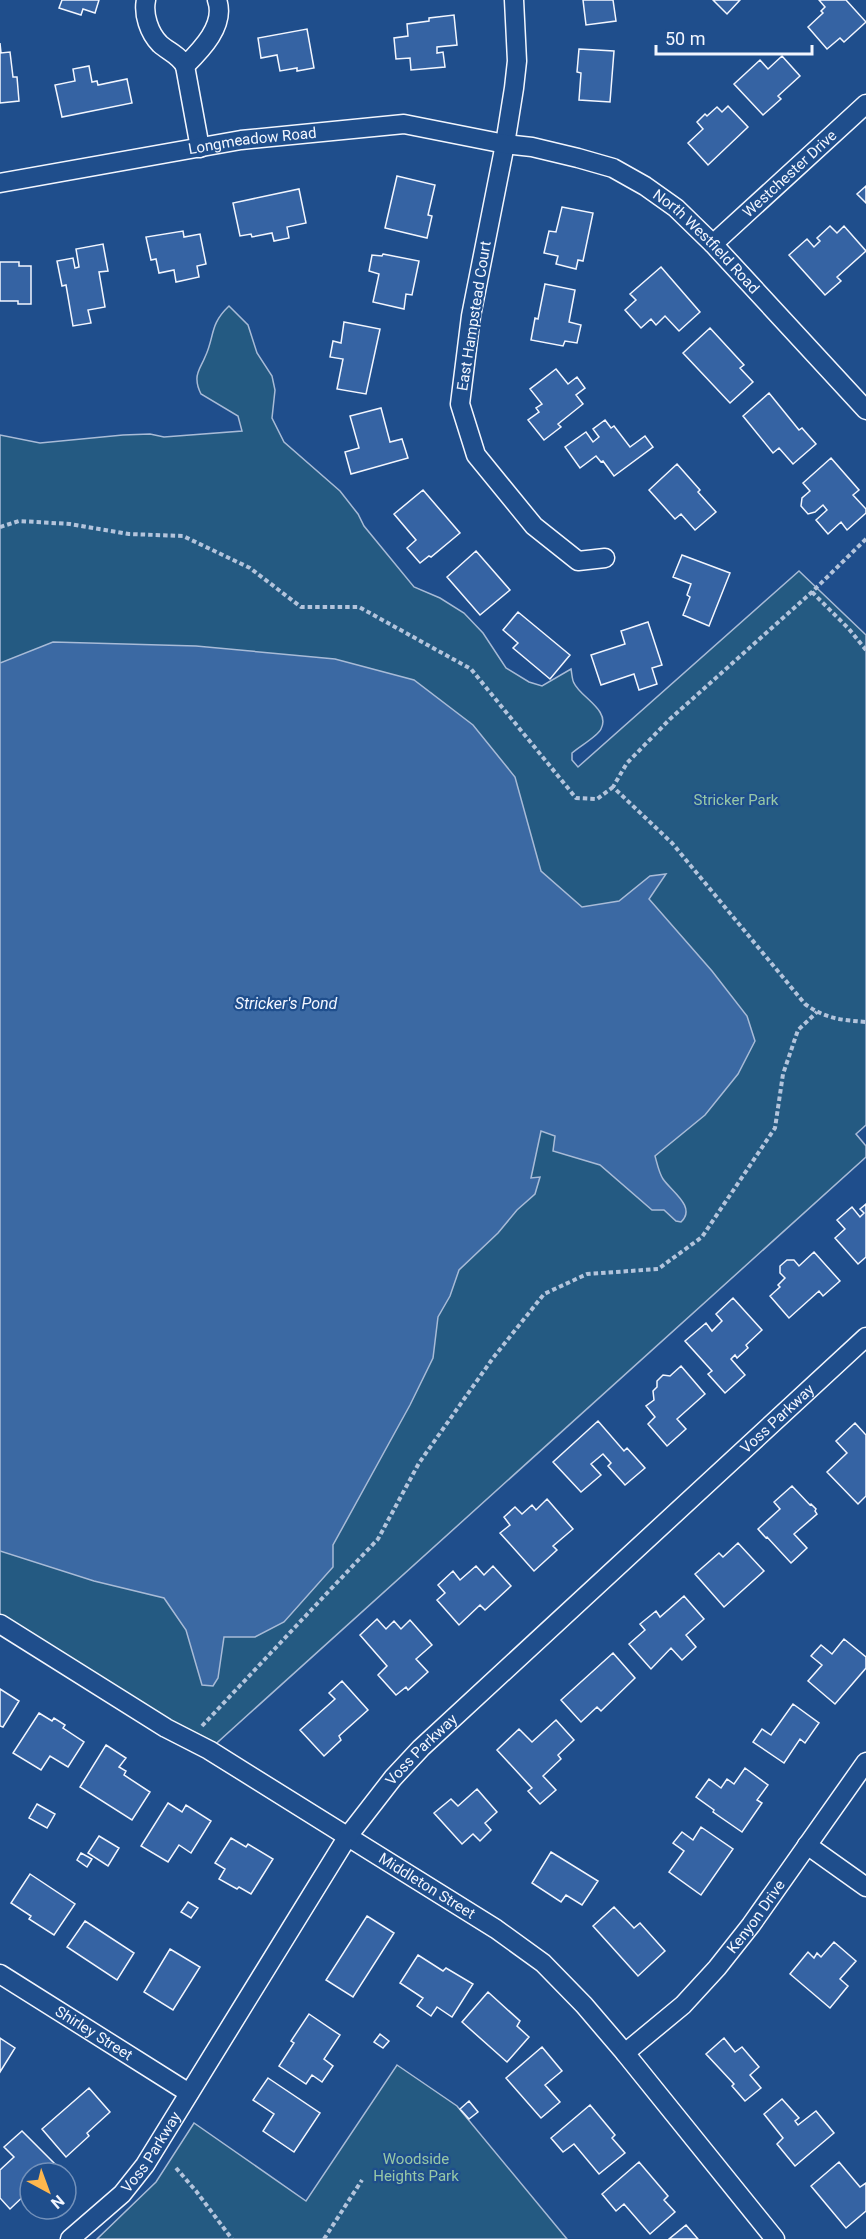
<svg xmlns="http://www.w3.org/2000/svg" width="866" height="2239" font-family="Roboto,sans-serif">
<rect width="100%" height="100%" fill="#1f4e8c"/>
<path fill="#245a82" stroke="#a8bbd7" stroke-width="1.5" d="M 229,306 L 248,325 L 257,353 L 272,376 L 275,390 L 272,418 L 284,442 L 340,491 L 358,514 L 364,526 L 414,587 L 440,598 L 464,613 L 483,633 L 506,668 L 529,682 L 542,686 L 571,669 C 572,674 572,680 574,683 C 580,697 611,710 601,729 C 598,736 580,746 572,753 L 572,760 L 578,767 L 799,571 L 866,635 L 866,1125 L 856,1134 L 866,1146 L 866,1157 L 209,1750 L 0,1624 L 0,435 L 40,443 L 123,435 L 150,434 L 164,437 L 242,431 L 238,416 L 201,394 C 199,390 197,384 197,380 C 196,372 202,365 205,357 C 215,336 209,325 229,306 Z
M 397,2065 L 457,2106 L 567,2239 L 97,2239 L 156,2182 L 194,2123 L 306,2201 Z"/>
<path fill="#3b69a3" stroke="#a8bbd7" stroke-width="1.5" d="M 53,642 L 196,646 L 335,659 L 414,680 L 473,725 L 515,777 L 541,871 L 582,907 L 619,901 L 650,876 L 666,874 L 649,899 L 712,971 L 747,1016 L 755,1041 L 738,1074 L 705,1115 L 655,1156 C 657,1163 659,1173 663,1179 C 671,1191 697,1207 681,1222 L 676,1221 L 664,1210 L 652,1210 L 600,1165 L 553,1151 L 555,1136 L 541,1131 L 531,1178 L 540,1177 L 535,1194 L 517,1210 L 498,1233 L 459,1270 L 450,1296 L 438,1317 L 433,1358 L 410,1405 L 333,1545 L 333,1567 L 284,1622 L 255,1637 L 224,1637 L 218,1678 L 213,1686 L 202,1685 L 186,1630 L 164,1598 L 94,1581 L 0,1551 L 0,663 Z"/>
<path fill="#3563a3" stroke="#f2f6ff" stroke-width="1.5" d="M 62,0 L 99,0 L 95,13 L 83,9 L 81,15 L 59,8 Z
M 583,0 L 613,0 L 616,21 L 586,25 Z
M 713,0 L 740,0 L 727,14 Z
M 819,0 L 846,0 L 866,22 L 844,42 L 840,38 L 827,49 L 808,27 L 823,13 L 821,11 L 825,7 Z
M 454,15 L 457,45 L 437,47 L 437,53 L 443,52 L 445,67 L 411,70 L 410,58 L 396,59 L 394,38 L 408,36 L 407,24 L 429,21 L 429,18 Z
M 307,29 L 314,68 L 297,71 L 297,68 L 280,71 L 277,55 L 261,58 L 258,38 Z
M 0,43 L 1,53 L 10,52 L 13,77 L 17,77 L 19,101 L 0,103 Z
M 579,49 L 614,51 L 610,102 L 579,100 L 581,73 L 577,72 Z
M 782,56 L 800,76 L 778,96 L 781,99 L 763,115 L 734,84 L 760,60 L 768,69 Z
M 89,66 L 92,82 L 97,81 L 98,85 L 127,79 L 132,103 L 62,117 L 55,85 L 75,81 L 73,69 Z
M 728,106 L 748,127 L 708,165 L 688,143 L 703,129 L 697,122 L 705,114 L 707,116 L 717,107 L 722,112 Z
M 397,176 L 435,185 L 428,215 L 432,216 L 427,238 L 385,228 Z
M 866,186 L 866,203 L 857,194 Z
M 299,189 L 306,223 L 287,227 L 289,238 L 274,241 L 272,233 L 252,237 L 251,234 L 240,236 L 233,203 Z
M 562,207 L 593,213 L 583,261 L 578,260 L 576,269 L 556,264 L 558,256 L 544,253 L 549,231 L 556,232 Z
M 830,226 L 837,233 L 844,226 L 866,251 L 837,277 L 841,281 L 825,295 L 789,255 L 807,239 L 814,247 L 820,241 L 817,238 Z
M 183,231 L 184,237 L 200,234 L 206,264 L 197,266 L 199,277 L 176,282 L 174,270 L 159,273 L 156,259 L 151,260 L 146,237 Z
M 103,244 L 108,271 L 99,272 L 105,307 L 88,310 L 91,323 L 73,326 L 66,285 L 62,286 L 57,261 L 73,258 L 75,268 L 79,267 L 76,249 Z
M 383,254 L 419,261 L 412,295 L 406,294 L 404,309 L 373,302 L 379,274 L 369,271 L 372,255 L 382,256 Z
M 0,262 L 19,262 L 19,266 L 31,266 L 31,304 L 18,304 L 18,301 L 0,301 Z
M 661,267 L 700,312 L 679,331 L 665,316 L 656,325 L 651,319 L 641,328 L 625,310 L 636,300 L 630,294 Z
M 545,284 L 575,290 L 569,322 L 581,325 L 577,343 L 565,341 L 563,346 L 531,340 L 535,318 L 538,319 Z
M 344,322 L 380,329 L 366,394 L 337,389 L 343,359 L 330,357 L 333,341 L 341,343 Z
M 710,328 L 744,365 L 740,368 L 753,382 L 730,403 L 683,353 Z
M 556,369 L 568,384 L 577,377 L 585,388 L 576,395 L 583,404 L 558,424 L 561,427 L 544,440 L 528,420 L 539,412 L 536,408 L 542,404 L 530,389 Z
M 769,393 L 799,430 L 802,428 L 816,444 L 793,464 L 779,448 L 773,453 L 743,416 Z
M 381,408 L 390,442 L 402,439 L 408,458 L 351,474 L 345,452 L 359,448 L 350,416 Z
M 605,420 L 611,428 L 614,426 L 630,447 L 645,436 L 653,447 L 614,476 L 603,461 L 601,462 L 596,456 L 580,468 L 565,447 L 586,432 L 593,442 L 599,437 L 593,429 Z
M 831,458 L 859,490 L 853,495 L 866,509 L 866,513 L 847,530 L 841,522 L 828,534 L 816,520 L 827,510 L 823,505 L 815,512 L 808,514 L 801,506 L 802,498 L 810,491 L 803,483 Z
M 677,464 L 700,490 L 698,492 L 716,512 L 695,530 L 681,514 L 675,519 L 649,490 Z
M 423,490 L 460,533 L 431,557 L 429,556 L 420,563 L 407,548 L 416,540 L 394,514 Z
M 476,551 L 510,590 L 480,615 L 447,577 Z
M 682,555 L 730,573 L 709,626 L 683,615 L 690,597 L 687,595 L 691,584 L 673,577 Z
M 518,612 L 570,655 L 550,679 L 513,648 L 518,643 L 503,630 Z
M 648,622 L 662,665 L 652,668 L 657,684 L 639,690 L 634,674 L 601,685 L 591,655 L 625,644 L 621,631 Z
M 866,1204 L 866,1257 L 858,1264 L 835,1238 L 845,1229 L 837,1220 L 852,1207 L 860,1217 L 864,1213 L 860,1209 Z
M 814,1252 L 840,1281 L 823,1296 L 819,1291 L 789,1318 L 770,1296 L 780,1287 L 778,1285 L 785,1278 L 780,1273 L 780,1266 L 787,1260 L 794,1260 L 799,1266 Z
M 733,1298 L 762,1330 L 746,1345 L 748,1348 L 737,1358 L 735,1355 L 731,1359 L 745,1375 L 725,1393 L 708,1374 L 712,1371 L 685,1341 L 706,1323 L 712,1331 L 722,1321 L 716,1314 Z
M 681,1366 L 705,1394 L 677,1419 L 686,1429 L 667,1446 L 648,1424 L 655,1417 L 646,1406 L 654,1400 L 653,1391 L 657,1387 L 657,1381 L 663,1375 L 670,1376 Z
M 598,1421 L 624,1451 L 627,1448 L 645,1468 L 625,1485 L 608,1466 L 611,1463 L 603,1454 L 591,1464 L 601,1475 L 581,1492 L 553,1462 Z
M 855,1423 L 866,1435 L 866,1496 L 858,1504 L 827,1472 L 847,1453 L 836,1441 Z
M 792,1486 L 810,1505 L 811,1504 L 816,1509 L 815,1511 L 817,1514 L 794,1534 L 807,1548 L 791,1563 L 767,1537 L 766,1538 L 758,1529 L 780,1509 L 774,1502 Z
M 547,1499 L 573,1529 L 553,1546 L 557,1550 L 534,1571 L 500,1533 L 510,1525 L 504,1517 L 515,1507 L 522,1514 L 532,1505 L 536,1510 Z
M 738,1543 L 764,1571 L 724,1607 L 695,1574 L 719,1553 L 723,1557 Z
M 476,1566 L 484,1575 L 493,1566 L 511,1586 L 485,1610 L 480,1605 L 459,1625 L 437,1600 L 445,1593 L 438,1585 L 453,1571 L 460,1580 Z
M 684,1596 L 704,1619 L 686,1635 L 696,1647 L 682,1660 L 671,1648 L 651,1669 L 629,1644 L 645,1630 L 640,1624 L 656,1611 L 660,1617 Z
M 377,1619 L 386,1629 L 394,1621 L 401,1629 L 410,1620 L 432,1645 L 416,1659 L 428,1672 L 408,1690 L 406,1687 L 396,1695 L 378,1675 L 387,1666 L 360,1635 Z
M 844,1639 L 866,1657 L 866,1668 L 835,1704 L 808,1681 L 822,1665 L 811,1656 L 821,1645 L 832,1654 Z
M 613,1653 L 635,1678 L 601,1711 L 597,1707 L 581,1722 L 561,1700 Z
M 342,1681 L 368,1710 L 339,1736 L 341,1740 L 324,1756 L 300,1730 L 335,1699 L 329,1693 Z
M 0,1689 L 19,1701 L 3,1727 L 0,1726 Z
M 793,1704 L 819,1723 L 805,1743 L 800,1739 L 784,1763 L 753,1742 L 762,1729 L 771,1735 Z
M 39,1713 L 52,1721 L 54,1718 L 65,1725 L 63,1728 L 84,1742 L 68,1767 L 50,1756 L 41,1770 L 13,1753 Z
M 556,1720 L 574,1740 L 558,1755 L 561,1759 L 543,1776 L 556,1790 L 540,1804 L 528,1791 L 532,1788 L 497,1750 L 519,1729 L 532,1742 Z
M 106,1745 L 126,1758 L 119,1767 L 126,1771 L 124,1775 L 150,1792 L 132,1820 L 80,1787 Z
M 745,1768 L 768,1785 L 757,1800 L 762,1803 L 742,1832 L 713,1812 L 714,1810 L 696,1797 L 709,1779 L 721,1788 L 727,1779 L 734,1784 Z
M 477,1789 L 497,1812 L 485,1823 L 491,1830 L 480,1841 L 473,1834 L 462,1844 L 434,1813 L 451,1799 L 458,1806 Z
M 168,1803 L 182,1812 L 186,1805 L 211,1821 L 191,1853 L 179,1845 L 168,1862 L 141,1846 Z
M 37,1804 L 55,1814 L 47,1828 L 29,1818 Z
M 701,1827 L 733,1849 L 701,1895 L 669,1872 L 684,1851 L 673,1843 L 682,1832 L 693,1840 Z
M 99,1836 L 119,1848 L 108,1866 L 88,1853 Z
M 231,1838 L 246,1847 L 248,1844 L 273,1859 L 251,1894 L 239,1887 L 237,1889 L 219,1879 L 225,1869 L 215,1863 Z
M 551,1852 L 598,1881 L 582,1905 L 566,1895 L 561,1902 L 532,1883 Z
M 81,1853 L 92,1859 L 87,1867 L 77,1860 Z
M 30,1874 L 75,1904 L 54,1935 L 29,1919 L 31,1916 L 11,1903 Z
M 188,1902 L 198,1908 L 191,1918 L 181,1912 Z
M 614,1907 L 634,1928 L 640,1923 L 665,1951 L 638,1976 L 593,1926 Z
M 367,1916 L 394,1933 L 353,1997 L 326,1980 Z
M 85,1921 L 134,1953 L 117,1980 L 67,1947 Z
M 834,1942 L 856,1961 L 840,1979 L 848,1986 L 830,2008 L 790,1974 L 808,1952 L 814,1958 L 817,1953 L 821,1957 Z
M 170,1949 L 200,1967 L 173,2010 L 144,1992 Z
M 418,1955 L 443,1971 L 446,1968 L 473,1984 L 452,2017 L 437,2007 L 431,2016 L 417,2006 L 423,1998 L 400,1983 Z
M 488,1992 L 520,2021 L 517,2026 L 529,2037 L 507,2062 L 462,2022 Z
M 309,2014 L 340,2035 L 324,2059 L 333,2066 L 322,2082 L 312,2075 L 306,2084 L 279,2066 L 294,2043 L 291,2041 Z
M 380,2034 L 389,2041 L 383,2048 L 374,2042 Z
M 0,2038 L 15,2048 L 0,2072 Z
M 724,2038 L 735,2052 L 742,2047 L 759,2067 L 750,2075 L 761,2088 L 745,2101 L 732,2086 L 734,2084 L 706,2054 Z
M 542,2047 L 562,2071 L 545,2085 L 560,2102 L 541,2118 L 506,2078 Z
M 268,2078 L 320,2113 L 294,2152 L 263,2131 L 274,2114 L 253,2100 Z
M 89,2088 L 110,2112 L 87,2133 L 89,2136 L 66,2157 L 42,2129 Z
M 782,2099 L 799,2118 L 795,2121 L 798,2125 L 816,2111 L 834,2133 L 795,2166 L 777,2144 L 783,2138 L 764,2114 Z
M 469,2101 L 478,2112 L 469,2119 L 460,2109 Z
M 590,2105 L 615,2135 L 612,2138 L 625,2153 L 599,2174 L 574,2144 L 563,2152 L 551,2138 Z
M 22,2131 L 59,2168 L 54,2173 L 30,2173 L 30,2190 L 10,2209 L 0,2198 L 0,2170 L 14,2157 L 4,2147 Z
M 639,2162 L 668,2196 L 664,2200 L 675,2212 L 650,2234 L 624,2204 L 616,2211 L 602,2194 Z
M 839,2162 L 860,2187 L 866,2183 L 866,2211 L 846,2228 L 811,2186 Z
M 686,2225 L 698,2239 L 669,2239 Z"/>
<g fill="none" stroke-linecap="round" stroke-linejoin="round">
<defs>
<g id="street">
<path d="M 146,0 C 143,14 149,33 160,44 C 169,52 179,55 185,66 C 201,50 226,25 217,0"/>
<path d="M 514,0 L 517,61 L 514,88 L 505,144 L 471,316 L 460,404 L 476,455 L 534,526 L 578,561 L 605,558"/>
<path d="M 185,66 L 200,148"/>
<path id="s1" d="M 0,183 L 241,140 L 404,124 L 505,144 L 532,147 L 578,158 L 613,168 L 645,186 L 676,208 L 713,244 L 866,410"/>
<path id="s2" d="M 713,244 L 866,104"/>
<path id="s3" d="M 0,1624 L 166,1728 L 209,1750 L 374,1853 L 496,1929 L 543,1963 L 584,2005 L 625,2053 L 775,2239"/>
<path d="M 807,1845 L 866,1887"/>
<path id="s4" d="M 0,1974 L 189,2093"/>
<path id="s5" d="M 625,2053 L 683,2005 L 717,1968 L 751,1925 L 866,1762"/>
<path id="s6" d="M 70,2239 L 122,2194 L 145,2165 L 348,1836 L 393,1778 L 421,1748 L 866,1337"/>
</g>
</defs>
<use href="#street" stroke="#f2f6ff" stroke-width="21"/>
<path stroke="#b3c4dc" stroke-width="4" stroke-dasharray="4.5 3" stroke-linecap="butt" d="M 0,527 L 19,521 L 70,524 L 129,534 L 183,536 L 250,568 L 301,607 L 359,607 L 471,669 L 576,798 L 597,799 L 613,787
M 866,539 L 812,592 L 670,719 L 627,763 L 613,787 L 672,843 L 805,1004 C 826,1019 841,1020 866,1022
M 812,592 L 849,629 L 866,650
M 202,1726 L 378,1539 L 419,1463 L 493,1358 L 544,1294 L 587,1274 L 658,1269 L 702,1237 L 775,1128 L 783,1074 L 798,1030 L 817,1012
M 176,2168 L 196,2191 L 232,2239
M 324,2239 L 362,2180"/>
<use href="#street" stroke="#1f4e8c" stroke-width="18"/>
</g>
<g text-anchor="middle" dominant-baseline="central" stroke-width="4.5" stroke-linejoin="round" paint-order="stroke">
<g font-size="15" fill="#f2f6ff" stroke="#1f4e8c">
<text stroke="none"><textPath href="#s1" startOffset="256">Longmeadow Road</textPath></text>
<text stroke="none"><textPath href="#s2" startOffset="104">Westchester Drive</textPath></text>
<text stroke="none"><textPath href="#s1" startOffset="742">North Westfield Road</textPath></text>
<text transform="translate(474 316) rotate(-81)">East Hampstead Court</text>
<text stroke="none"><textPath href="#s6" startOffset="1092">Voss Parkway</textPath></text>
<text stroke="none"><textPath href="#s6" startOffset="606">Voss Parkway</textPath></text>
<text stroke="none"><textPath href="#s3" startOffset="501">Middleton Street</textPath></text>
<text stroke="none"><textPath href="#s5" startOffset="190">Kenyon Drive</textPath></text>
<text stroke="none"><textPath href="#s4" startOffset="111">Shirley Street</textPath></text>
<text stroke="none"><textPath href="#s6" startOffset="120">Voss Parkway</textPath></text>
</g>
<g font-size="15" fill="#97c8a6" stroke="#1f4e8c">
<text x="736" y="800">Stricker Park</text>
<text x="416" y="2159">Woodside<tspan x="416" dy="17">Heights Park</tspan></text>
</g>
<g font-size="16" font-style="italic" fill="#f2f6ff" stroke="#1f4e8c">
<text x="286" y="1003">Stricker's Pond</text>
</g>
</g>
<g transform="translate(48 2191) rotate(139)"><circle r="28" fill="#1f4e8c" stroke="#7391ba" stroke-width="1.5"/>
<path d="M0-4.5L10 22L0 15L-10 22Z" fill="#ffb74d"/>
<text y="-9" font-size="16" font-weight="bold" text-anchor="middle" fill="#f2f6ff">N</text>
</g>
<path d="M656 45v9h156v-9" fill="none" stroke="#f2f6ff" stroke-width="3"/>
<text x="665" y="45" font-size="18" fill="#f2f6ff" stroke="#1f4e8c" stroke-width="4.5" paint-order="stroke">50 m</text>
</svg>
